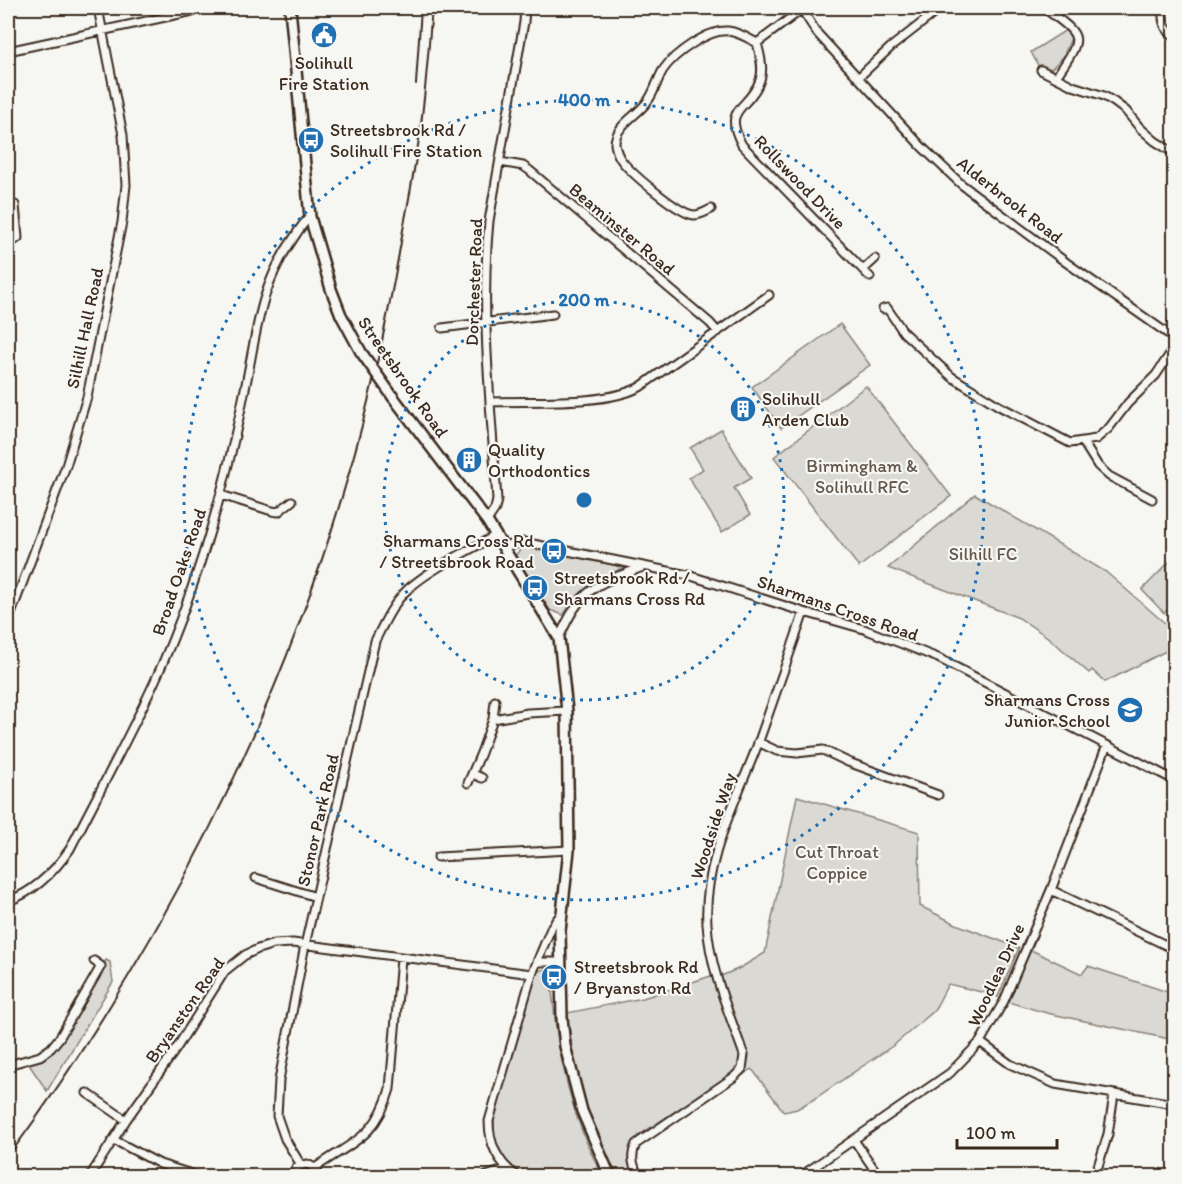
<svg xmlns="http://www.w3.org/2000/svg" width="1182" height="1184" font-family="Itim,sans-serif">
<rect width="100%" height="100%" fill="#f6f6f2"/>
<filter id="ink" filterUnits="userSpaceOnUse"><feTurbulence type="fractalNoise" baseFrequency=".0167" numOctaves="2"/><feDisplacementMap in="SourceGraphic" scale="12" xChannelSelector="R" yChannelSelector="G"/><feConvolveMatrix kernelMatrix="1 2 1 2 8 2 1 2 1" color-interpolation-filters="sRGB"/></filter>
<g filter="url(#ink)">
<path fill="#dad9d3" stroke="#8a8278" stroke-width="1.5" d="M 1066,30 L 1071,38 L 1063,57 L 1051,69 L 1039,67 L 1031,52 Z
M 840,324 L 870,365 L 781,428 L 752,387 Z
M 866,386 L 951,496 L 859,567 L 774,457 Z
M 721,429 L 751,478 L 734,488 L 750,515 L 722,532 L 689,478 L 703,469 L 690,448 Z
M 975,494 L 1106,572 L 1174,631 L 1174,647 L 1105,682 L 1092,670 L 1089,673 L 1049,638 L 1019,618 L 888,568 Z
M 523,546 L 623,567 L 579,594 L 563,615 L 550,610 L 515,556 Z
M 1174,557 L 1174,603 L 1164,613 L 1142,590 Z
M 797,796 L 919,832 L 920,906 L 956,924 L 1019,948 L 998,997 L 990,994 L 948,984 L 934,1011 L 894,1045 L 814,1099 L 797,1109 L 784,1112 L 752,1069 L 744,1074 L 747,1057 L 721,976 L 740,968 L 765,953 Z
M 1031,950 L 1082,974 L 1088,966 L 1174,994 L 1174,1040 L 1047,1013 L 1008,1002 Z
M 106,960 L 110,962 L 113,982 L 47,1091 L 28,1063 L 47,1056 L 56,1046 Z
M 551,968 C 553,1037 569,1115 603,1176 L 523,1176 L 509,1167 L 498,1149 L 494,1134 L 494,1112 L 535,974 L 538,971 Z
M 711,976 L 714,980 L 742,1058 L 741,1064 L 737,1070 L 638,1136 C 630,1151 627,1160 634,1176 L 615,1176 L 589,1116 L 574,1062 L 567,1013 L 643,998 Z"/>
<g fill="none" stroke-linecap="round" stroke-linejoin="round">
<defs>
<path id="minor" d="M 801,8 L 817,33 L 922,147 L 961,184 L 1067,263 L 1174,338
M 1044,8 C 1083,37 1085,35 1056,77
M 1164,8 C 1161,20 1164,29 1174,36
M 757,43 C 760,54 764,69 760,80 C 749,111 721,106 742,145 L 870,277
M 8,51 L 207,8
M 1041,70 L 1073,86 L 1104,96 L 1114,102 L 1126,111 L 1140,128 L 1155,141 L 1174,153
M 858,78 L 891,47 L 941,8
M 500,162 L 523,166 L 529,170 L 710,323 L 718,332
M 711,209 C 705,212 701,215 694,215 C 679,214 632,174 622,161 C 618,156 616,150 615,144 C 615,125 637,116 647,102 C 654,94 657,80 663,70 C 674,54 708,29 728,31 C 738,32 748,38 757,43 L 801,10
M 8,242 L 12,242 L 18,238 L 15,205
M 864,269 L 875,259
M 883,309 L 887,308 L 904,333 L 952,377 L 999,406 L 1070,443 L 1096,439 L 1109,428 L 1128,403 L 1156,375 L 1174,348
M 442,328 L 553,314
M 490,402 C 533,400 603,406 640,387 L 769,295
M 1083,442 L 1098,466 L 1109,476 L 1152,499
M 221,495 L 272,511 L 278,512 L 292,501
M 487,521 L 495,509 L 497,500 C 491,407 480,314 489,221 L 524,22 L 525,8
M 503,547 L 523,542 L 688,575 L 804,612 L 864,629 L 938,658 L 1174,780
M 8,622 L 66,466 L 87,397 L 122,222 L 126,185 L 123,135 L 98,8
M 559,638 C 581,589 593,585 643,567
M 493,719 L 495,701
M 758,742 L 777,751 L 797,753 L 823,750 L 848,762 L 938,795
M 473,774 L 482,778
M 468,783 L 481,753 L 493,719 L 528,713 L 567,711
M 438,857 L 569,850
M 256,878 L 316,897
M 1051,890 L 1174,949
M 8,901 C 34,892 54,872 70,849 C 98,794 128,739 154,683 C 197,588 226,486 246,384 C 257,330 260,286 293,239 C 298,231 303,223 310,217
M 537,962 L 559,962
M 980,1042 L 1010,1064 L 1055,1084 L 1174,1104
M 8,1065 L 40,1056 L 51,1048 L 60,1037 L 101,966 L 94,961
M 87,1093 L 126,1120
M 114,1140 L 160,1164 L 198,1176
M 854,1140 L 879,1176
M 301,1165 L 285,1139 L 277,1116 L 279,1080 L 305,945 L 375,641 C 384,623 393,603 408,589 C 433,567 467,552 496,535
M 315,1168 C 353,1141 376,1138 390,1089 L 401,958
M 90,1176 L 126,1120 L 176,1049 L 225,971 L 245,955 L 258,949 L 274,944 L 293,943 L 532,974
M 292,1176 L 297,1167 L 307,1164 L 315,1168 L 320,1176
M 486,1176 L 507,1169
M 517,1176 C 498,1163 489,1144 489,1121 L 532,974 L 552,926 L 561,914
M 638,1176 C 633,1164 630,1157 636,1144 L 734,1077 L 742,1069 L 744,1055 C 729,1013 710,970 707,924 C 703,860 737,800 759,741 C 774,699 789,655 804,612
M 801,1176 L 950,1073 L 980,1042 L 1004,1001 L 1051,890 L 1107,745
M 981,1176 L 985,1174
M 1095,1176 L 1108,1134 L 1114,1095"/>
<path id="major" d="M 290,8 L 310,217 L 331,289 L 341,315 L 361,352
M 393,397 L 487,521 L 559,638 L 567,711 L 569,850 L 560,931 L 562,1018 L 565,1046 L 582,1111 L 610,1176"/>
</defs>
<use href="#minor" stroke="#3b2a1e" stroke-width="11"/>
<use href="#major" stroke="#3b2a1e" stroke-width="14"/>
<use href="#minor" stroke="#f6f6f2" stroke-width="7"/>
<use href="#major" stroke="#f6f6f2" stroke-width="9"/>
<path stroke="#3b2a1e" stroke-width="2" d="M 416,84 L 421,8
M 8,1157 C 158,953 276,723 347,480 C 371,398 389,314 403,230 C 411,189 419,148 423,107 C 427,74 429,41 432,8"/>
<defs>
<path id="major-bridge" d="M 361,352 L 393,397"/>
</defs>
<use href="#major-bridge" stroke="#3b2a1e" stroke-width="14" stroke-linecap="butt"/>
<use href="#major-bridge" stroke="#f6f6f2" stroke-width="9"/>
</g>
</g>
<g fill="none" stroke="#1f6fb2" stroke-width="3" stroke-dasharray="3 6">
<circle cx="584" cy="500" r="200"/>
<circle cx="584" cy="500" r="400"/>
</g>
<defs>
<symbol id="civic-disc" viewBox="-11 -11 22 22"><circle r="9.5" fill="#1f6fb2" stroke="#f6f6f2"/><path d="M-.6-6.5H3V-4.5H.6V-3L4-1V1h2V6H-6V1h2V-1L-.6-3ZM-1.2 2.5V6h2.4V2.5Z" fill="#fff"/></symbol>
<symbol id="bus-disc" viewBox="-11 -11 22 22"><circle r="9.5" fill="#1f6fb2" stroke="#f6f6f2"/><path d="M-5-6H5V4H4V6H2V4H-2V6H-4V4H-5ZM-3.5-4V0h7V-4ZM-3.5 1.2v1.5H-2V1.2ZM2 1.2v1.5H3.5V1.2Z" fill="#fff"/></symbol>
<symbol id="building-disc" viewBox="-11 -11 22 22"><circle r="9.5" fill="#1f6fb2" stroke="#f6f6f2"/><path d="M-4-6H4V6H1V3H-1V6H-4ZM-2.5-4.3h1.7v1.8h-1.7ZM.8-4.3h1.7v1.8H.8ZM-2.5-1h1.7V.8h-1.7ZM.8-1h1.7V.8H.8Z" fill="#fff"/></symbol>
<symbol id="school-disc" viewBox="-11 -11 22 22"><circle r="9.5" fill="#1f6fb2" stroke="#f6f6f2"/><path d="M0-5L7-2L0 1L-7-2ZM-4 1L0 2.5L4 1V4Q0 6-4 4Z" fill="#fff"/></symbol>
</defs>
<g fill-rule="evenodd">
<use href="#civic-disc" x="309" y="20" width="30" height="30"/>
<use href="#bus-disc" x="296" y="125" width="30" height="30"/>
<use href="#building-disc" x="728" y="394" width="30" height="30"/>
<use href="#building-disc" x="454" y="445" width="30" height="30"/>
<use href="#bus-disc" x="539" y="536" width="30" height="30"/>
<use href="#bus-disc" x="520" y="573" width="30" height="30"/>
<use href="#school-disc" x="1115" y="695" width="30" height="30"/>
<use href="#bus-disc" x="539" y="962" width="30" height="30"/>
</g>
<g text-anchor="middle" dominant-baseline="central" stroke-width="4.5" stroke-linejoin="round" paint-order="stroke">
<g font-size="18" fill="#3b2a1e" stroke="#f6f6f2" text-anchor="start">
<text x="324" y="63" text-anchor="middle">Solihull<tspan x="324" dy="21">Fire Station</tspan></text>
<text x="330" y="130">Streetsbrook Rd /<tspan x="330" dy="21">Solihull Fire Station</tspan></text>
<text x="762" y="399">Solihull<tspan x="762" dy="21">Arden Club</tspan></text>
<text x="488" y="450">Quality<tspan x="488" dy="21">Orthodontics</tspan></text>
<text x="534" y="541" text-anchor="end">Sharmans Cross Rd<tspan x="534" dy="21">/ Streetsbrook Road</tspan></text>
<text x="554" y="578">Streetsbrook Rd /<tspan x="554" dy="21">Sharmans Cross Rd</tspan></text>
<text x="1110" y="700" text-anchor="end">Sharmans Cross<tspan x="1110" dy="21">Junior School</tspan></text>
<text x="574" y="967">Streetsbrook Rd<tspan x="574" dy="21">/ Bryanston Rd</tspan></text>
</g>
<g font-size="18" fill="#3b2a1e" stroke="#f6f6f2">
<text transform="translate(800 182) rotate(46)">Rollswood Drive</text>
<text transform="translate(1010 200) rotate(38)">Alderbrook Road</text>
<text transform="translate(622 229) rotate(40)">Beaminster Road</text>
<text transform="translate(474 282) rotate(-88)">Dorchester Road</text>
<text transform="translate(85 328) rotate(-78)">Silhill Hall Road</text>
<text transform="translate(403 377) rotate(55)">Streetsbrook Road</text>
<text transform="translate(179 572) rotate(-71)">Broad Oaks Road</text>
<text transform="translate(838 608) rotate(19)">Sharmans Cross Road</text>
<text transform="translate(318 820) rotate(-77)">Stonor Park Road</text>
<text transform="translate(713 826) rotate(-72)">Woodside Way</text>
<text transform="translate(996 975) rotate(-65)">Woodlea Drive</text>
<text transform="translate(185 1010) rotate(-55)">Bryanston Road</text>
</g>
<g font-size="18" fill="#63564b" stroke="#f6f6f2">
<text x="862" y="466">Birmingham &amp;<tspan x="862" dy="21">Solihull RFC</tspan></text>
<text x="983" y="554">Silhill FC</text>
<text x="837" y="852">Cut Throat<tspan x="837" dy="21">Coppice</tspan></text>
</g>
</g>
<circle cx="584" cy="500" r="9" fill="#1f6fb2" stroke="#f6f6f2" stroke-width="3"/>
<g font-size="18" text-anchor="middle" font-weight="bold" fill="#1f6fb2" stroke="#f6f6f2" stroke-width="4.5" stroke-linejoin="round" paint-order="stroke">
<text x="584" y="106">400 m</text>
<text x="584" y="306">200 m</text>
</g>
<rect width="1182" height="1184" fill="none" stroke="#f6f6f2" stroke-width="30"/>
<rect x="15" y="15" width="1152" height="1154" fill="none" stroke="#3b2a1e" stroke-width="2" filter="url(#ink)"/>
<path d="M957 1139v9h100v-9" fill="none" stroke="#3b2a1e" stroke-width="3"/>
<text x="966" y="1139" font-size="18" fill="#3b2a1e" stroke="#f6f6f2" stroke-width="4.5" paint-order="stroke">100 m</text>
</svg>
